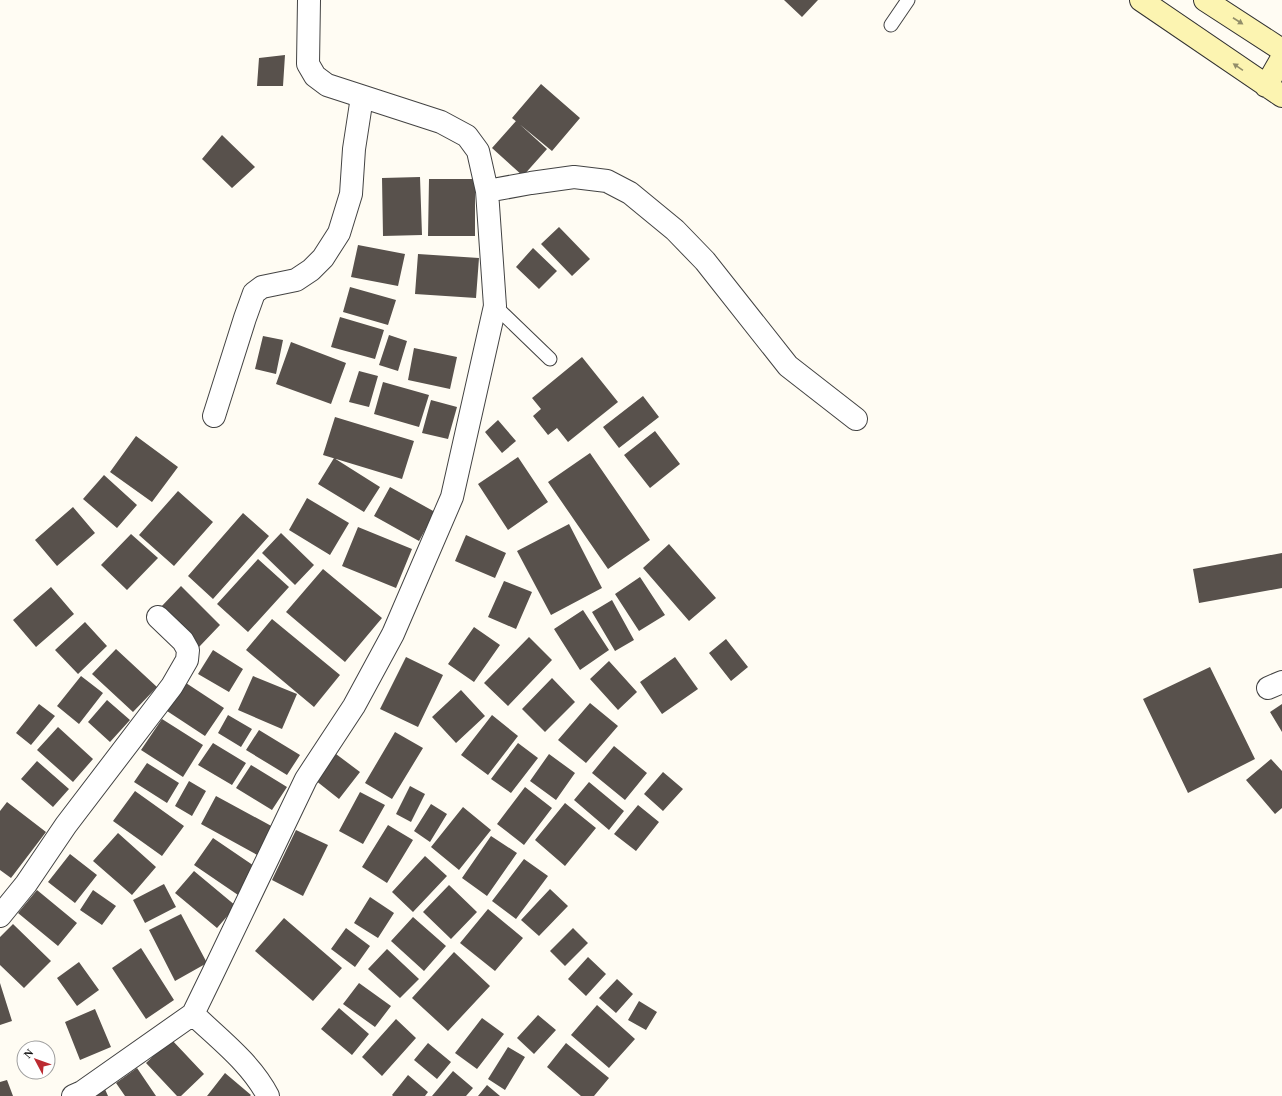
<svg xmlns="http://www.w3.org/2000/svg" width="1282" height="1096" font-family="'Times New Roman',serif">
<rect width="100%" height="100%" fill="#fffcf3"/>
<path fill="#58514c" d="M 784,0 L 818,0 L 802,17 Z
M 285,55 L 283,86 L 257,86 L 259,58 Z
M 541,84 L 580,118 L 552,151 L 512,118 Z
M 516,121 L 547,149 L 523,176 L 492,148 Z
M 222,135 L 255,167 L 232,188 L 202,159 Z
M 420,177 L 422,235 L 383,236 L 382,178 Z
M 429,179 L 475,179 L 475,236 L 428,236 Z
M 559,227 L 590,259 L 572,276 L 541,244 Z
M 358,245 L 405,254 L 398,286 L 351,277 Z
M 533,248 L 557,271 L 539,289 L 516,267 Z
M 418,254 L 479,258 L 476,298 L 415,294 Z
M 350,287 L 396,300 L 388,325 L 343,312 Z
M 340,317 L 384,330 L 375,359 L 331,347 Z
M 389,335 L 407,341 L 398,371 L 379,365 Z
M 263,336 L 283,340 L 276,374 L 255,369 Z
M 291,342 L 346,363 L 331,404 L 276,384 Z
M 414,348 L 457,357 L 450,389 L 408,380 Z
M 582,357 L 618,402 L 568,442 L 557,428 L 548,435 L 533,416 L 541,409 L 532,398 Z
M 359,371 L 378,376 L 369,407 L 349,402 Z
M 383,382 L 429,395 L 419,427 L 374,414 Z
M 643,396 L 659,417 L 619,448 L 603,427 Z
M 431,400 L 457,407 L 448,439 L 422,433 Z
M 335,417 L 414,441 L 402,479 L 323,455 Z
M 498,420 L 516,441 L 502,453 L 485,432 Z
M 655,431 L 680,464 L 650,488 L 624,455 Z
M 136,436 L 178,467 L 152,502 L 110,472 Z
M 590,453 L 650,540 L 608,569 L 548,482 Z
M 518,457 L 548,502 L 508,530 L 478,484 Z
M 334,458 L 380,487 L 364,512 L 318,484 Z
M 104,475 L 137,505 L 117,528 L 83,499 Z
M 390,487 L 435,512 L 419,541 L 374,516 Z
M 178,491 L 213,522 L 174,566 L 139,535 Z
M 307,498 L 349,523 L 330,555 L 289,530 Z
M 73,507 L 95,533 L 57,566 L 35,540 Z
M 243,513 L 269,536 L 213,599 L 188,576 Z
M 569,524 L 602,588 L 551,615 L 517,551 Z
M 358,527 L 412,549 L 396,588 L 342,566 Z
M 281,533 L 314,565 L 295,585 L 262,553 Z
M 131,534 L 158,558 L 127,590 L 101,565 Z
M 466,535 L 506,553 L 495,578 L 455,561 Z
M 669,544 L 716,598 L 689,621 L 643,568 Z
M 1282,553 L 1282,588 L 1199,603 L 1193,569 Z
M 258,559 L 289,587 L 248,632 L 217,604 Z
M 323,569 L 382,618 L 345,662 L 286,612 Z
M 640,577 L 665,615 L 639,631 L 615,594 Z
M 504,581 L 532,592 L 516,629 L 488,617 Z
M 181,586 L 220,625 L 199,647 L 160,608 Z
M 51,587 L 74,614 L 36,647 L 13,620 Z
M 612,600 L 634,640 L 615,651 L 592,612 Z
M 583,610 L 609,650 L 580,670 L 554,629 Z
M 272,619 L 340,675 L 314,707 L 246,650 Z
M 85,622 L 107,646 L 78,674 L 55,650 Z
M 474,627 L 500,645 L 474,682 L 448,664 Z
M 529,637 L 552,660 L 508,706 L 484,683 Z
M 726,639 L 748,667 L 731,681 L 709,653 Z
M 116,649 L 157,687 L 133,712 L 92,674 Z
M 213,650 L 243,669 L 229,692 L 198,674 Z
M 406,657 L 443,675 L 418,727 L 380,709 Z
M 675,657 L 698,689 L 662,714 L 640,682 Z
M 609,661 L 637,692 L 618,710 L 590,679 Z
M 1210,667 L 1255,759 L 1188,793 L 1143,699 Z
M 81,676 L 103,693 L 79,724 L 57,706 Z
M 253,676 L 297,694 L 282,729 L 238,710 Z
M 552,678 L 575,702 L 545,732 L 522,709 Z
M 186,683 L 224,708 L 205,736 L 167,711 Z
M 461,690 L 485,716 L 456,743 L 432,717 Z
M 107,700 L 130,720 L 110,742 L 88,722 Z
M 590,703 L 618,726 L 586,763 L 558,740 Z
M 39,704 L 55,716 L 31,745 L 16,733 Z
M 1282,704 L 1282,732 L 1270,712 Z
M 228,715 L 252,729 L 241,747 L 218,733 Z
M 492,715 L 518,736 L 488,775 L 461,755 Z
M 162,719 L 203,745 L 183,777 L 141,750 Z
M 58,727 L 93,759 L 73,782 L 37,750 Z
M 259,730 L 300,755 L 287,775 L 246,750 Z
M 395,732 L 423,748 L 392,799 L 365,783 Z
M 213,743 L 246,763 L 232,785 L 198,765 Z
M 518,743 L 538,758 L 511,793 L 491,779 Z
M 614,746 L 647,773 L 625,800 L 592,773 Z
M 336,754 L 360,772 L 339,799 L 315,780 Z
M 549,754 L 575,773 L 556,800 L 530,781 Z
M 1271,759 L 1282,771 L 1282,808 L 1275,814 L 1246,780 Z
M 37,761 L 69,789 L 53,807 L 21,779 Z
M 147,763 L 179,783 L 167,803 L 134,782 Z
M 251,765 L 287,787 L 272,810 L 236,788 Z
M 663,772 L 683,789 L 663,811 L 644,794 Z
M 189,781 L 206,791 L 192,816 L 175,806 Z
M 589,782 L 624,811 L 609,830 L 574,800 Z
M 410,786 L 425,794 L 411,822 L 396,814 Z
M 525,787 L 552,808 L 524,845 L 497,824 Z
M 135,791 L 184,826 L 162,856 L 113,821 Z
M 360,792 L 385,805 L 363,844 L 339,831 Z
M 216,796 L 275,828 L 259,856 L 201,824 Z
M 7,802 L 46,832 L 11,878 L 0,870 L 0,811 Z
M 565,803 L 596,828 L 565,866 L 535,840 Z
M 431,804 L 447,814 L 430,842 L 414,831 Z
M 638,805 L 659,822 L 636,851 L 614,834 Z
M 463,807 L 491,830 L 459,870 L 431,847 Z
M 388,825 L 413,840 L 387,883 L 362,867 Z
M 296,830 L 328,845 L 303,896 L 272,880 Z
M 118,833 L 156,867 L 132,895 L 93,861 Z
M 491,836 L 517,853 L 487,896 L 462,878 Z
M 213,838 L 257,868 L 238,895 L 194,865 Z
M 70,854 L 97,875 L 75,903 L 48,882 Z
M 425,856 L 447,876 L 413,912 L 392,892 Z
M 524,859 L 548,876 L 516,919 L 492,901 Z
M 194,871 L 236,906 L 217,928 L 175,893 Z
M 164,884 L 176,907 L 145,923 L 133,900 Z
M 449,885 L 477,912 L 451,939 L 423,912 Z
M 550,889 L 568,906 L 539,936 L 521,920 Z
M 37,890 L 77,923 L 58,946 L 18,913 Z
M 93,890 L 116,906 L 102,925 L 80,910 Z
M 370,897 L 394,913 L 378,938 L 354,923 Z
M 488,909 L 523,938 L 495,971 L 460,943 Z
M 181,914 L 207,963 L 175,981 L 149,930 Z
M 413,917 L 446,946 L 424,971 L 391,941 Z
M 284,918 L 342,968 L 313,1001 L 255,951 Z
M 13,924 L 51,961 L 24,988 L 0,965 L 0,937 Z
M 346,928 L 370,946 L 355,967 L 331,949 Z
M 573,928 L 588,943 L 565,966 L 550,951 Z
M 141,948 L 174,1000 L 146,1019 L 112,968 Z
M 387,949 L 419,979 L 400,998 L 368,969 Z
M 454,952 L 490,986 L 448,1031 L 412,998 Z
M 588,957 L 606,974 L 586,996 L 568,979 Z
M 79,962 L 99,990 L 77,1006 L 57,978 Z
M 617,979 L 633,994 L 616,1013 L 599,998 Z
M 0,983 L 12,1021 L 0,1025 Z
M 359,983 L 391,1006 L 375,1027 L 343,1004 Z
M 639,1001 L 657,1012 L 646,1030 L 628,1020 Z
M 597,1005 L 635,1039 L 609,1068 L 571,1035 Z
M 339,1008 L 369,1034 L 352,1055 L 321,1029 Z
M 95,1009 L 111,1047 L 80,1060 L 65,1022 Z
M 538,1015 L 556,1030 L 534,1054 L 517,1038 Z
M 482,1018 L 504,1034 L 477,1069 L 455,1053 Z
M 396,1019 L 416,1038 L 382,1076 L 362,1057 Z
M 171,1039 L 204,1074 L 181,1096 L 177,1096 L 146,1063 Z
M 428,1043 L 451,1062 L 437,1079 L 414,1060 Z
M 566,1043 L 609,1078 L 594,1096 L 581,1096 L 547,1067 Z
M 508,1047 L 525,1057 L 505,1090 L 488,1079 Z
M 137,1068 L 156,1096 L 125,1096 L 116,1083 Z
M 453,1071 L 473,1088 L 466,1096 L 432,1096 Z
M 225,1073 L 251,1095 L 250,1096 L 207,1096 Z
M 408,1075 L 428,1092 L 425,1096 L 393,1096 L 392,1095 Z
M 7,1080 L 13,1096 L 0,1096 L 0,1082 Z
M 487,1085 L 500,1096 L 478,1096 Z
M 104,1087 L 108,1096 L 87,1096 Z"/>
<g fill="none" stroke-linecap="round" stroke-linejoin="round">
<defs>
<path id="service" d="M 891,25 L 908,0
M 495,306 L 550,359"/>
<path id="minor" d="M 487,191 L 531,183 L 574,177 L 607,181 L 630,193 L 675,230 L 705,261 L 788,366 L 856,419
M 214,416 L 245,318 L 254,293 L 262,287 L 296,280 L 311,270 L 323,258 L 339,233 L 351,194 L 354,149 L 362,97
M 1268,688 L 1282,682
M 0,916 L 26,884 L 66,825 L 172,686 L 187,660 L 188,650 L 183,641 L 158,617
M 193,1014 C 219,1039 251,1063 268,1096
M 73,1096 L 82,1092 L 193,1014 L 212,975 L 306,779 L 354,706 L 393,634 L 452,497 L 495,306 L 487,191 L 478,151 L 467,136 L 441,122 L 327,85 L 315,76 L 308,64 L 309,0"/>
<path id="secondary" d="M 1141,0 L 1282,96
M 1205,0 L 1282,50
M 1266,86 L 1282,58"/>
</defs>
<use href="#service" stroke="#434343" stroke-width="15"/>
<use href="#minor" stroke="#434343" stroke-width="24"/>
<use href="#secondary" stroke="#323232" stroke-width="24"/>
<use href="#service" stroke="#fff" stroke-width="13"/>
<use href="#minor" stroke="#fff" stroke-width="22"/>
<use href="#secondary" stroke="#fcf4b1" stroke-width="22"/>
</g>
<defs><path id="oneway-solid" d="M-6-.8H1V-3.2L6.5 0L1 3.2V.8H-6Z"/></defs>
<g fill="#928d69">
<use href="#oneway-solid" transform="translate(1238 21) rotate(33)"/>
<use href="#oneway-solid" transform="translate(1238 67) rotate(-146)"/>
</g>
<g transform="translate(36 1060) rotate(311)"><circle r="19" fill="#ffffff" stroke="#9f9f9f"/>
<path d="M0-3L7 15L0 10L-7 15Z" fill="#bc2b31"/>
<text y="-6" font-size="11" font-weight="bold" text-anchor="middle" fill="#101010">N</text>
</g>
</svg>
